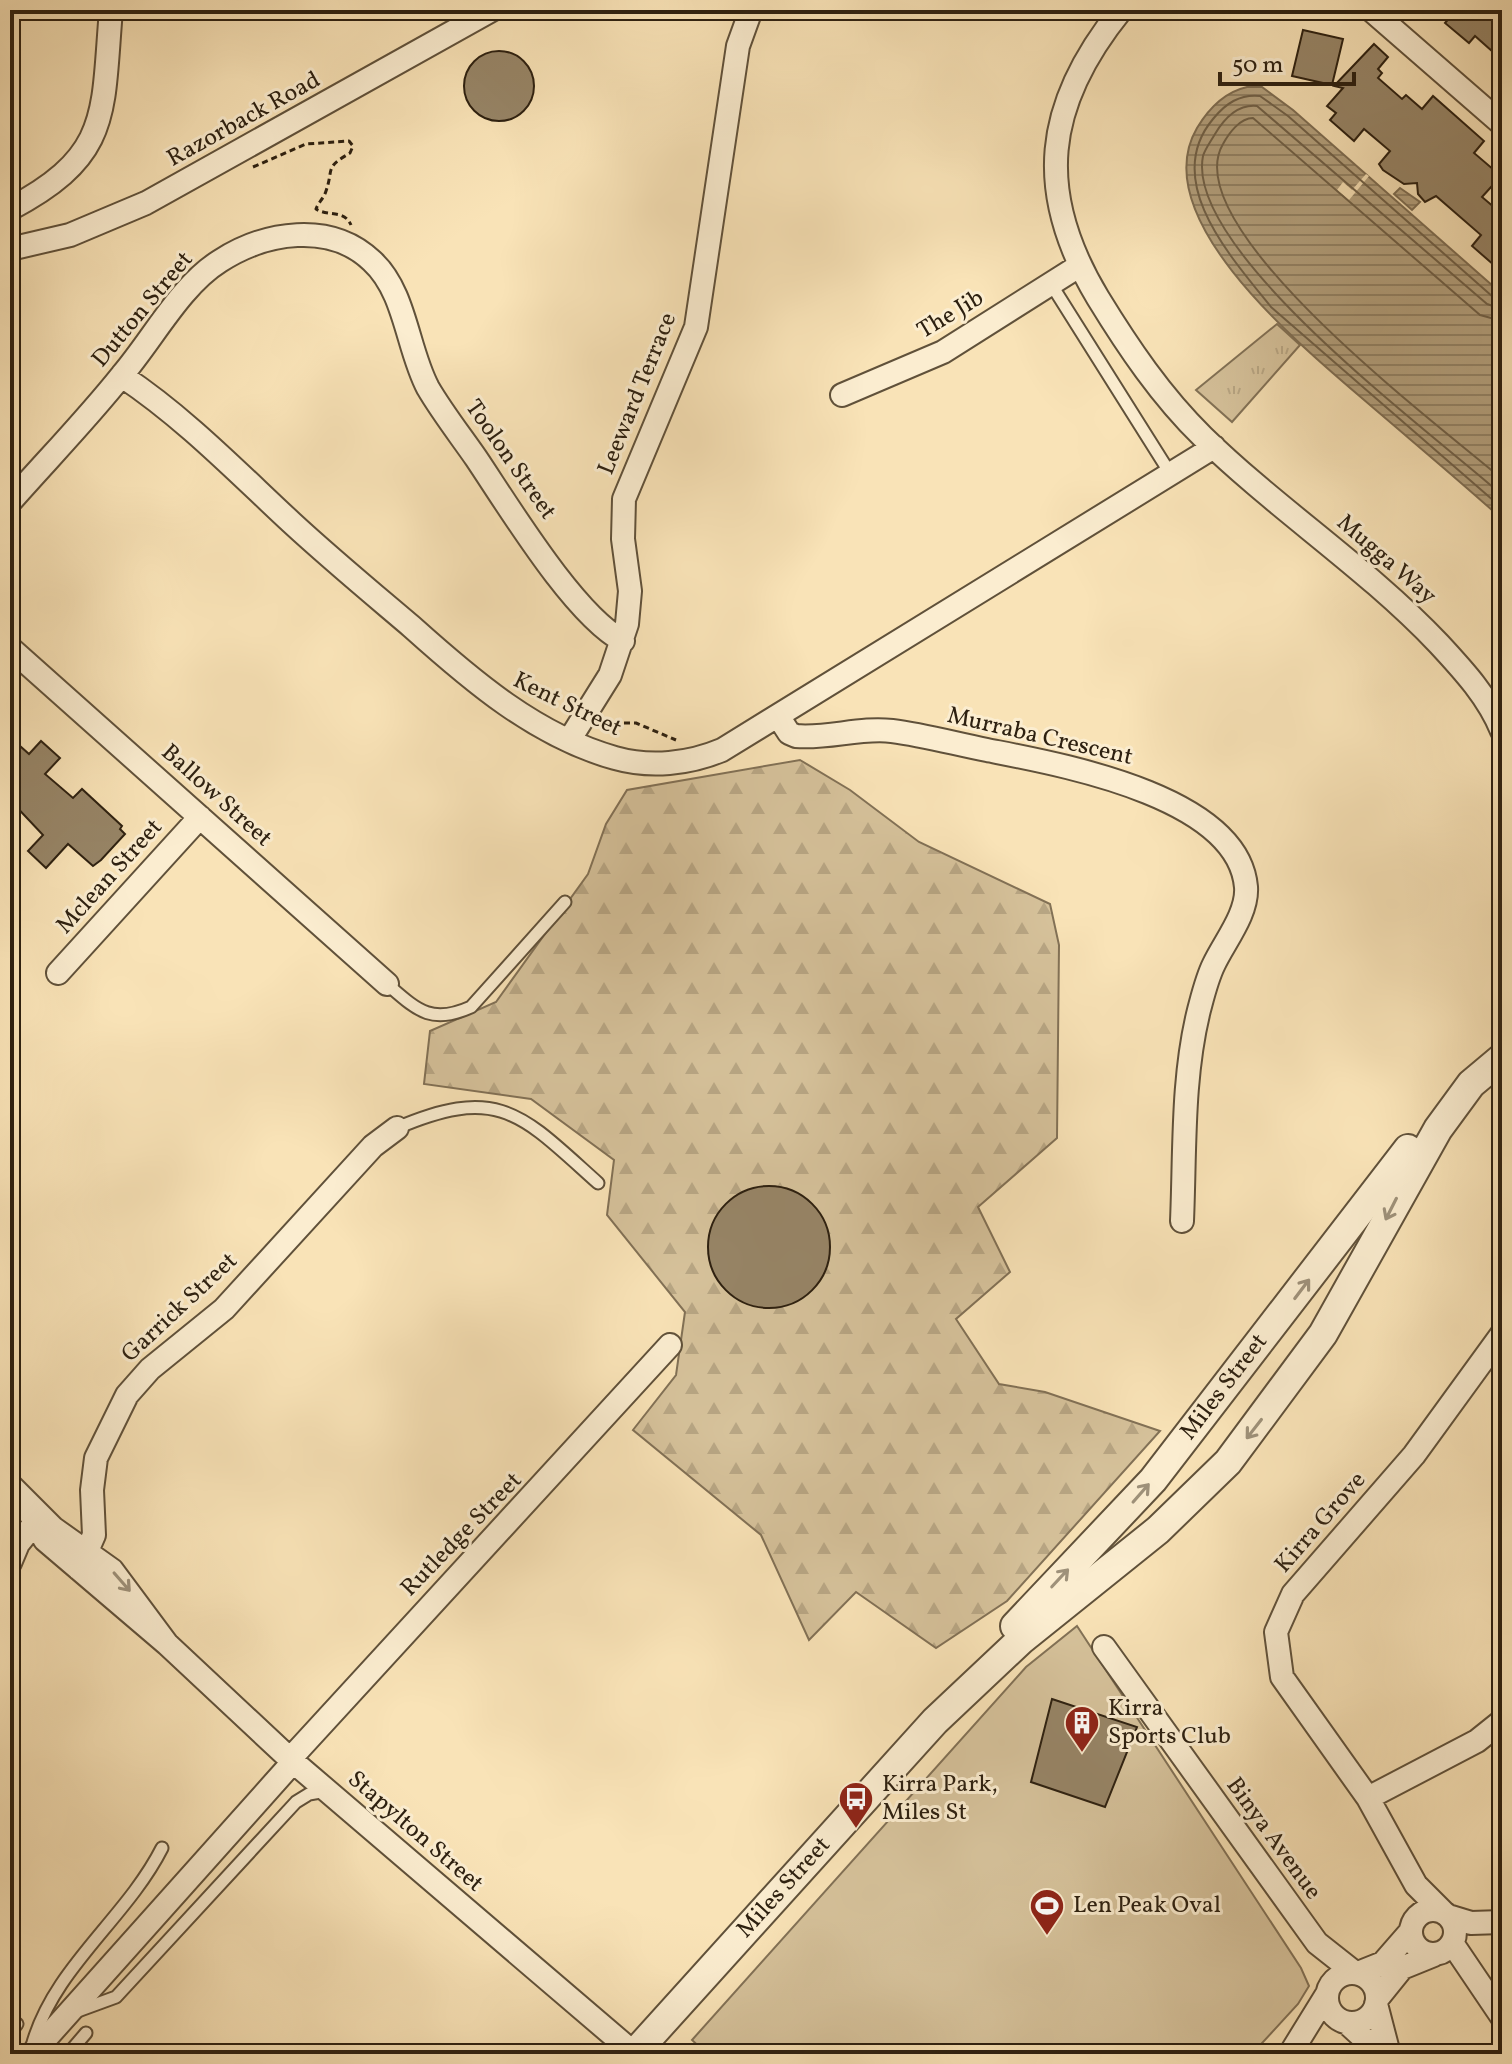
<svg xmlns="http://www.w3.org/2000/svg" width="1512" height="2064" font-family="Vollkorn,serif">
<defs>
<pattern id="forest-firs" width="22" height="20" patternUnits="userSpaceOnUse" patternTransform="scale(2)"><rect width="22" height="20" fill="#d6c29b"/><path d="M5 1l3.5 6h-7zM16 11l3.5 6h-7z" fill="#b8a684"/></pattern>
<pattern id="park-tufts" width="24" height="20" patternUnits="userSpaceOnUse" patternTransform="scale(2)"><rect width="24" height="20" fill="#d6c29b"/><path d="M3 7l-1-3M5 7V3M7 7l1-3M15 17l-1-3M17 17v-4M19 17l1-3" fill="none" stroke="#b8a684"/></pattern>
<pattern id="water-rules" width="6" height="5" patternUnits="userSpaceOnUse" patternTransform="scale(2)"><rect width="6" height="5" fill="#b4a17e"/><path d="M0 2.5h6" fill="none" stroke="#938366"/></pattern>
</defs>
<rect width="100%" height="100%" fill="#f9e3b7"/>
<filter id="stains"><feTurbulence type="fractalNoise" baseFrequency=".0025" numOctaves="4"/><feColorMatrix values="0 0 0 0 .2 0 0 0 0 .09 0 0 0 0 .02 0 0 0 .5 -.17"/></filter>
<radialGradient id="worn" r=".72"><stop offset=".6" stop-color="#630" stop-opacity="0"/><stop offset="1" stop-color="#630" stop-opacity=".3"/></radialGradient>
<path fill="#d6c29b" stroke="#827156" stroke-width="2" d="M 1077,1626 L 1301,1968 L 1309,1986 L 1298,2004 L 1252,2054 L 707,2054 L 692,2040 L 1026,1667 Z"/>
<path fill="url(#forest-firs)" stroke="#827156" stroke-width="2" d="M 800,760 L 850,790 L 919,842 L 1050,904 L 1059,945 L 1057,1138 L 978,1207 L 1010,1272 L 956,1319 L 999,1384 L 1045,1392 L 1160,1431 L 1007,1601 L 936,1648 L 856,1592 L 809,1640 L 761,1535 L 633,1430 L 676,1375 L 685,1312 L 607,1215 L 614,1160 L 531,1099 L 424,1084 L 430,1031 L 496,1002 L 588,874 L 606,824 L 627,790 Z"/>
<path fill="url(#park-tufts)" stroke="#827156" stroke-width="2" d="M 1277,324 L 1300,345 L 1232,422 L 1196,390 Z"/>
<path fill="url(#water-rules)" stroke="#7e6d52" stroke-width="2" d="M 1247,87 L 1262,87 L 1293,110 L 1502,294 L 1502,519 C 1461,482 1419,447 1377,411 C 1315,357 1142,222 1197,128 C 1209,108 1225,92 1247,87 Z
M 1400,188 L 1420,202 L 1412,210 L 1394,194 Z"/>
<path fill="#f9e3b7" d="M 1366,174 L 1369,176 L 1349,200 L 1337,190 L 1343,182 L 1352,190 Z"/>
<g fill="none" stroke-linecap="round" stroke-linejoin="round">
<path stroke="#706047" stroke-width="2" d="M 1502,299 L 1493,297 L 1288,116 L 1260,96 C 1240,94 1226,103 1213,119 C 1161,181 1231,257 1271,307 L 1502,508
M 1502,309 L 1487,304 L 1257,106 C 1238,104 1224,119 1215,134 C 1211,141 1205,149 1203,156 C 1184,251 1435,435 1502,495
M 1502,321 L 1480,315 L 1253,118 C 1240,118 1229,133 1223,144 C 1174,228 1443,428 1502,479"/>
</g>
<path fill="#978567" stroke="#2d2010" stroke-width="2" d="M 1456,10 L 1502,10 L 1502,60 L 1475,36 L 1469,43 L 1445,23 Z
M 1303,30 L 1343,39 L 1332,85 L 1292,76 Z
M 1374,44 L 1388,57 L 1378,69 L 1382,73 L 1378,78 L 1402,99 L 1406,95 L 1422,109 L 1433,96 L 1484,141 L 1474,153 L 1501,176 L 1482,197 L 1502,214 L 1502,272 L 1472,246 L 1481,235 L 1436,196 L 1425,202 L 1418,194 L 1417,183 L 1404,184 L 1383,170 L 1379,164 L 1390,151 L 1364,129 L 1354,141 L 1330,120 L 1336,113 L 1327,106 L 1343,88 L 1334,86 Z
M464 86a35 35 0 1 1 70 0a35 35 0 1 1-70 0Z
M 10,737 L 29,754 L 41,741 L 60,758 L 45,774 L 73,798 L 82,789 L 122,826 L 120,829 L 125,834 L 101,860 L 93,866 L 68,844 L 46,868 L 28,851 L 43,835 L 10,800 Z
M708 1247a61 61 0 1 1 122 0a61 61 0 1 1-122 0Z
M 1052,1699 L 1137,1727 L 1105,1807 L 1031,1782 Z"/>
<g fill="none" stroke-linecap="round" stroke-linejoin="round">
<defs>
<path id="service" d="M 1051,284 L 1170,473
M 387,984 C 417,1010 431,1025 471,1007 L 565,902
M 397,1128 C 500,1084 522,1115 598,1183
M 75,2012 L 116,1997 L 296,1802 L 309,1794 L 326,1791
M 10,2033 L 17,2024
M 32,2046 C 53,1968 126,1919 162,1848
M 68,2054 L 86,2033"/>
<path id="minor" d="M 1121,10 C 1044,105 1034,192 1098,298 C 1128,347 1161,396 1203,437 C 1278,510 1367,568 1439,644 C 1464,671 1488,697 1502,731
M 1371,10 L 1502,124
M 10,209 C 112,155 102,114 111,10
M 10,249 L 70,235 L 146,203 L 492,10
M 122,376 C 185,418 237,472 292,523 C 331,559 372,593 412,627 C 471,680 536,736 615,758 C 650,768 689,764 722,750 L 1214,447
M 842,395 L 943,352 L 1079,266
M 10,502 C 47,460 87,419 122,375 C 153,339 180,286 220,261 C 265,232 330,221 372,261 C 406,292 407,349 428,388 C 442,412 460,435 476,458 C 509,507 574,615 623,641
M 10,648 L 387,984
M 778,716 L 789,733 L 796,736 C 828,739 860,727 892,731 C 924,735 956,744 987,750 C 1057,764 1238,795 1246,887 C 1248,913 1225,941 1214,964 C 1207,978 1203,995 1199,1010 C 1182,1078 1185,1151 1182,1221
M 570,739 L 610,675 L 627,624 L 630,591 L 623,539 L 624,499 L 696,327 L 738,46 L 751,10
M 58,973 L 200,817
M 10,1485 L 53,1528 L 112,1570 L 167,1644 L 45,1540 L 20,1496
M 10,1563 L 18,1544 L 34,1524 L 45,1529
M 79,1569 L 94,1535 L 92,1490 L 96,1458 L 127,1395 L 150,1369 L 224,1309 L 373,1146 L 397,1128
M 167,1644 L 290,1759 L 635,2054
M 1104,1647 L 1317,1943 L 1355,1973
M 290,1759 L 670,1345
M 1368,1798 L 1477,1741 L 1502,1721
M1411 1932a22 22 0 1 1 44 0a22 22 0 1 1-44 0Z
M 1444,1913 L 1416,1885 L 1368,1798 L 1282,1677 L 1276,1632 L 1293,1594 L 1414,1455 L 1502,1334
M 1448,1916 L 1471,1923 L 1502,1922
M 1452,1943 L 1502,2017
M1327 1998a25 25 0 1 1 50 0a25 25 0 1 1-50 0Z
M 1358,1973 L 1383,1963 L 1410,1932
M 1377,1999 L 1402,1968 L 1434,1955
M 1376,2004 L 1389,2054
M 1347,2023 L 1381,2054
M 32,2054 L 293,1762
M 1290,2054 L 1327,1994"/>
<g id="tertiary">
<path id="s1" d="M 1015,1626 L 1153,1480 L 1408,1149"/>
<path id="s2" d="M 634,2054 L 935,1721 L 1021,1640 L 1158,1530 L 1228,1462 L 1323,1334 L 1438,1129 L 1471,1084 L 1502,1058"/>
</g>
</defs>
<use href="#service" stroke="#60513a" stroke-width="15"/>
<use href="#minor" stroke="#60513a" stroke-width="26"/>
<use href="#tertiary" stroke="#60513a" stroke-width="32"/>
<path stroke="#2d2010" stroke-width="3" stroke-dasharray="6 4" stroke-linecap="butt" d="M 253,167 L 306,144 L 349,141 L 353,146 L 350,153 C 324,168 334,168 326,191 C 324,198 318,203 316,209 C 328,217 344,209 351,225
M 604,723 L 636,723 L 676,740"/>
<use href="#service" stroke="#fbedd0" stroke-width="11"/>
<use href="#minor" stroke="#fbedd0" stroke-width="22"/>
<use href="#tertiary" stroke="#fbedd0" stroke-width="28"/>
</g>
<defs><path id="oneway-shaft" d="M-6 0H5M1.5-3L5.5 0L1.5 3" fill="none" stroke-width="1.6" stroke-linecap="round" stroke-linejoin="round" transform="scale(2)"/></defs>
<g stroke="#9e917a">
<use href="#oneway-shaft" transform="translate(1391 1209) rotate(117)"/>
<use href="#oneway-shaft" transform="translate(1302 1289) rotate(-53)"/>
<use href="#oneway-shaft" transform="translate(1254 1429) rotate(128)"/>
<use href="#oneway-shaft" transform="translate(1141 1493) rotate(-49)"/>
<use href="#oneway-shaft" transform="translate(1060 1578) rotate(-47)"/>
<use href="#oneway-shaft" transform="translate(122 1582) rotate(49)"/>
</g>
<defs>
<symbol id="building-pin" viewBox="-11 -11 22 30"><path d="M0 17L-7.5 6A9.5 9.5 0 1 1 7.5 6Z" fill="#8f2418" stroke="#fbedd0"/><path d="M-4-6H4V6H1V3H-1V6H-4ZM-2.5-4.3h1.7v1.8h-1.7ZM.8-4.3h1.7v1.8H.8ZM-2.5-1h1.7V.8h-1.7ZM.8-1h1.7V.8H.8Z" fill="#fff"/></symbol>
<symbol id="bus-pin" viewBox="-11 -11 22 30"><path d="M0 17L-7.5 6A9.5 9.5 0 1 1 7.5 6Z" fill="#8f2418" stroke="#fbedd0"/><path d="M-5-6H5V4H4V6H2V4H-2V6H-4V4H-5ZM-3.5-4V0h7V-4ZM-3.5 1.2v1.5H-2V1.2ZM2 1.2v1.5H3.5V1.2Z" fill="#fff"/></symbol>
<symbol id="stadium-pin" viewBox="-11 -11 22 30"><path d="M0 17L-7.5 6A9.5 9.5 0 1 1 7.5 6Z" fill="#8f2418" stroke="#fbedd0"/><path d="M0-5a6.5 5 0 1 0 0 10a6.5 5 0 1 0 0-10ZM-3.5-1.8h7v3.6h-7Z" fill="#fff"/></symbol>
</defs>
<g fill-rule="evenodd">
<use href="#building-pin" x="1062" y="1703" width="40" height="54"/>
<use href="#bus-pin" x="836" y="1779" width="40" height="54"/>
<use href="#stadium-pin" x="1027" y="1886" width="40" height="54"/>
</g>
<g text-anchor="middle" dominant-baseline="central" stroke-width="6" stroke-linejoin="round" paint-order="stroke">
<g font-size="24" fill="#2d2010" stroke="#fbedd0">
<text transform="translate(244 120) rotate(-29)">Razorback Road</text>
<text transform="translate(143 310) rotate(-50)">Dutton Street</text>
<text transform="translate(951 315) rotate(-31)">The Jib</text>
<text transform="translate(638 394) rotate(-68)">Leeward Terrace</text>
<text transform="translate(510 460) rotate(55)">Toolon Street</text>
<text transform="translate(1386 560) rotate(41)">Mugga Way</text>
<text transform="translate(567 705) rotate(26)">Kent Street</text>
<text transform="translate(1040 737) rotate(13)">Murraba Crescent</text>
<text transform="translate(216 796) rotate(42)">Ballow Street</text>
<text transform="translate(110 877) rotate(-48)">Mclean Street</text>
<text transform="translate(180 1308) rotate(-43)">Garrick Street</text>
<text stroke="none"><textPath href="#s1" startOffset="318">Miles Street</textPath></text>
<text transform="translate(1321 1523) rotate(-49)">Kirra Grove</text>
<text transform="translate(462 1535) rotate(-46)">Rutledge Street</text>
<text transform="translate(415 1832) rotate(41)">Stapylton Street</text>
<text transform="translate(1273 1839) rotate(54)">Binya Avenue</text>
<text stroke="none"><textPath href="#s2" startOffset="224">Miles Street</textPath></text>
</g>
<g font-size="24" fill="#2d2010" stroke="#fbedd0" text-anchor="start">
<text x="1108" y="1709">Kirra<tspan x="1108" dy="28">Sports Club</tspan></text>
<text x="882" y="1785">Kirra Park,<tspan x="882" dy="28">Miles St</tspan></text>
<text x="1073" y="1906">Len Peak Oval</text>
</g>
</g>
<rect width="1512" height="2064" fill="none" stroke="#f9e3b7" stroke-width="40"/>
<rect x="12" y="12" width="1488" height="2040" fill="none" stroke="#2d2010" stroke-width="4"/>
<rect x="20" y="20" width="1472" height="2024" fill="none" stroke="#2d2010" stroke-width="2"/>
<path d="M1220 72v12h134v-12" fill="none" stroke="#2d2010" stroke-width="4"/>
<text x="1232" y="72" font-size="24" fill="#2d2010" stroke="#fbedd0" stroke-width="6" paint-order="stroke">50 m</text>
<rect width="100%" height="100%" filter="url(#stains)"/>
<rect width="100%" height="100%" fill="url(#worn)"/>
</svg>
